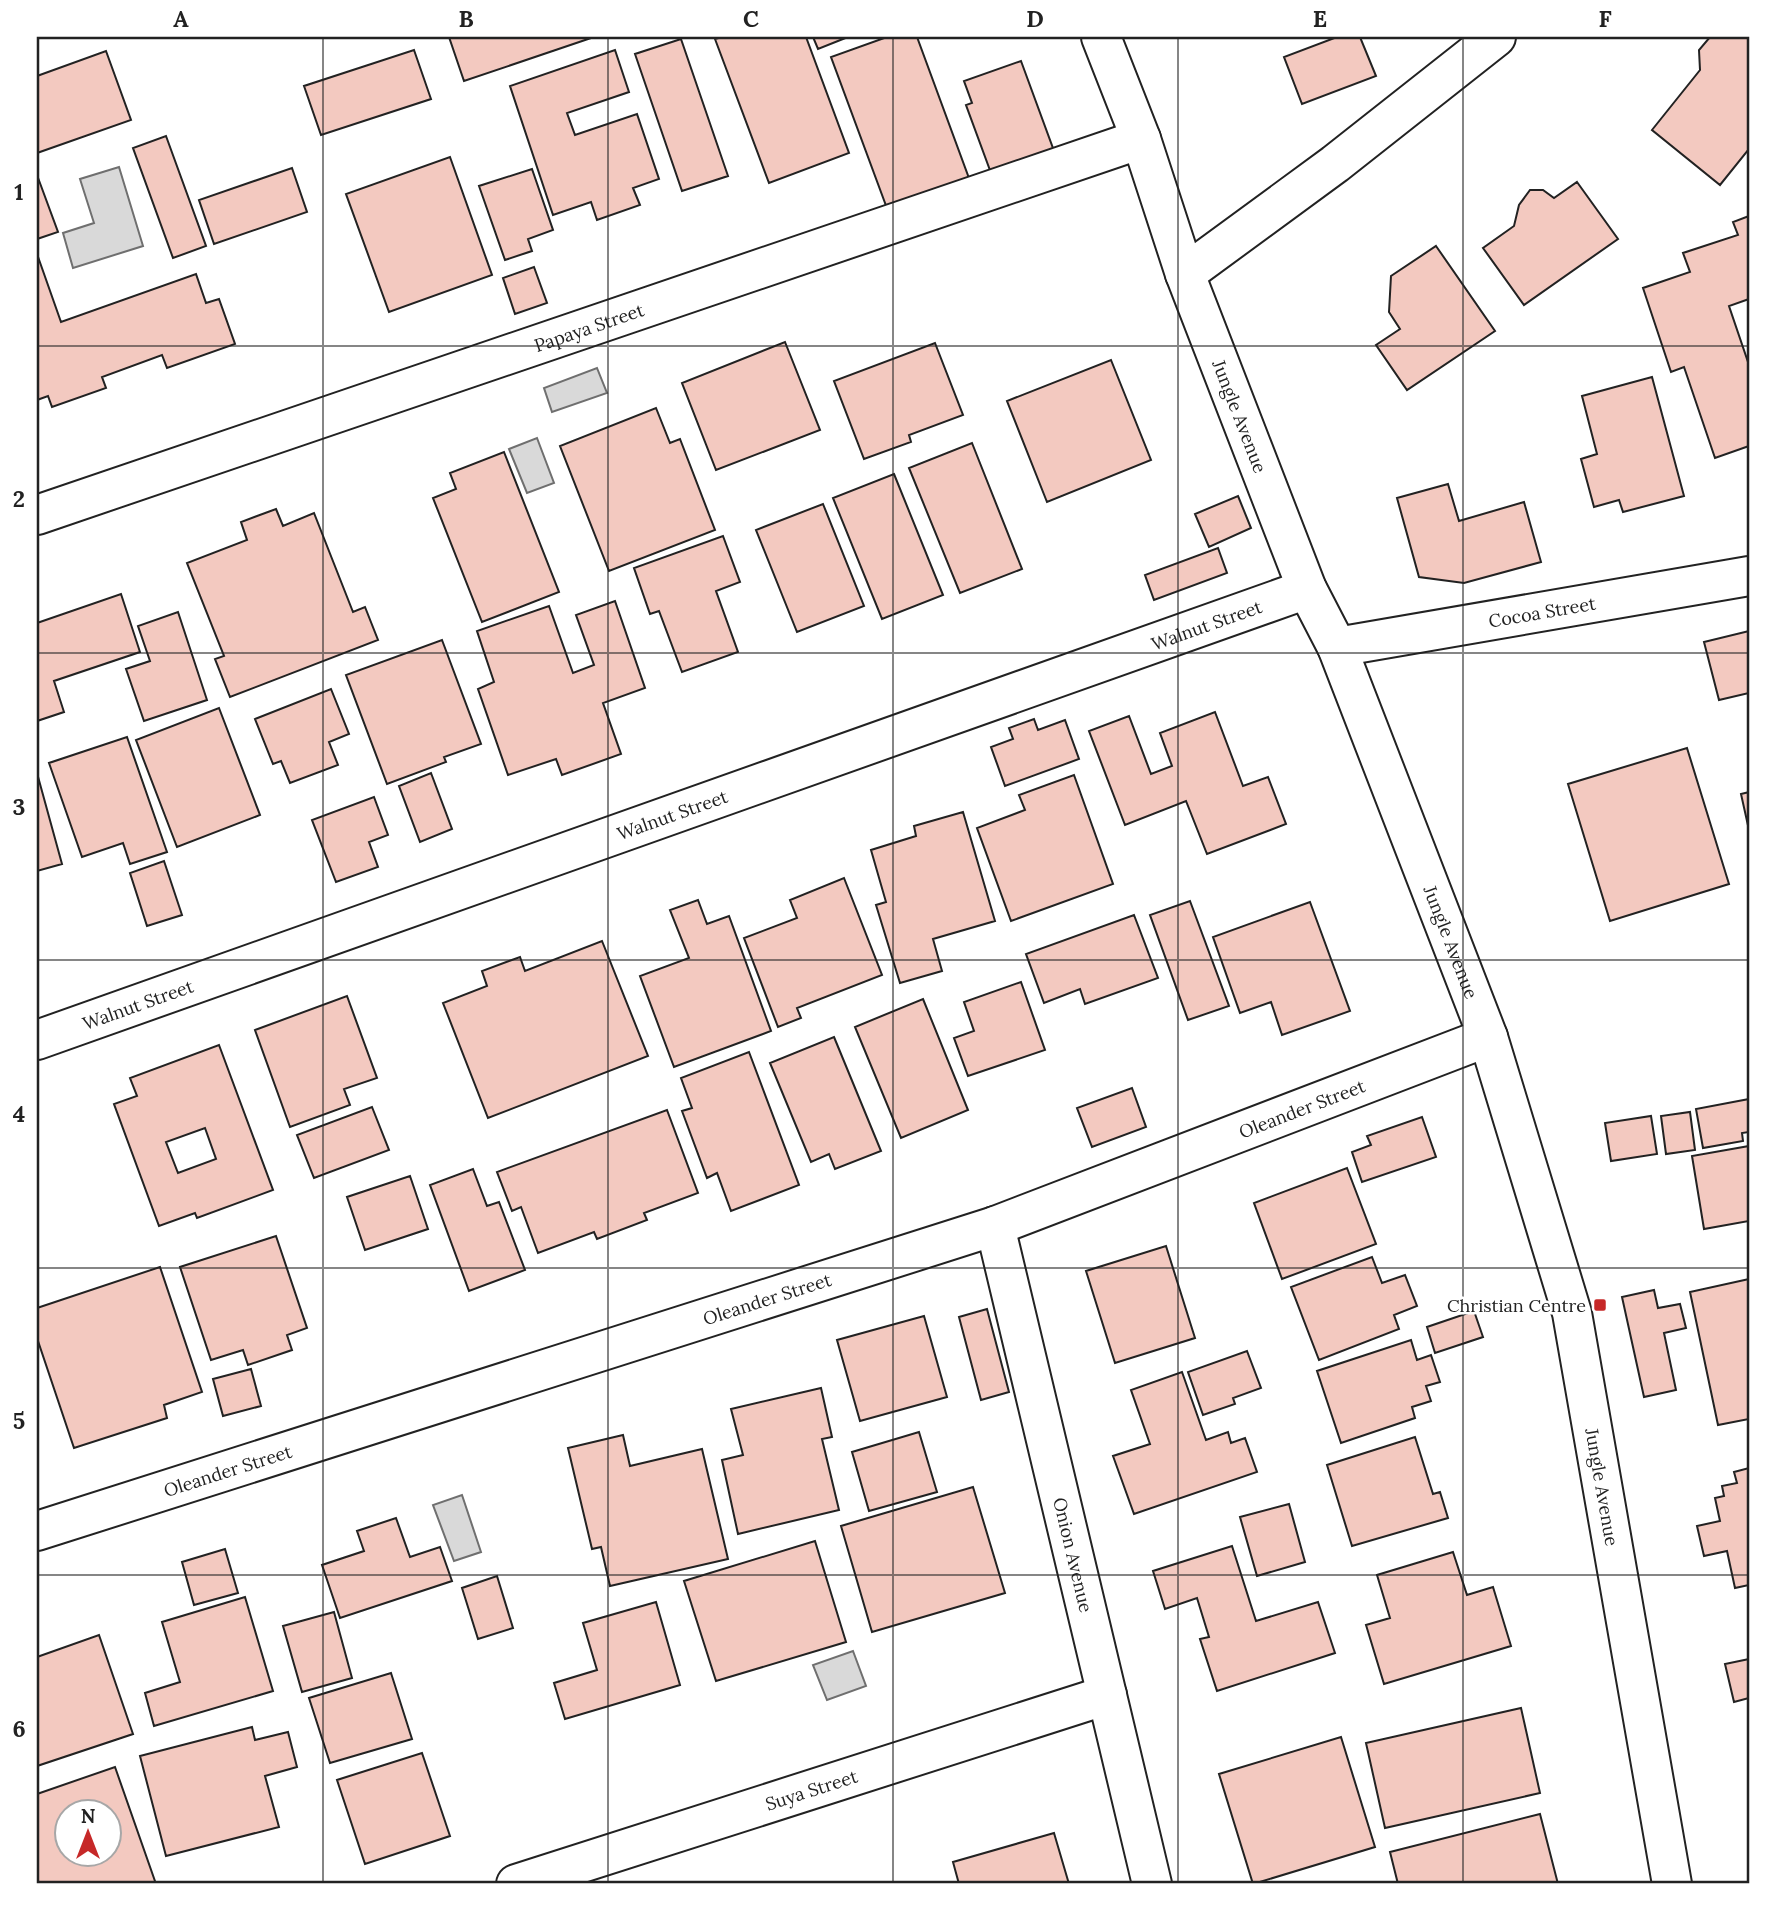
<svg xmlns="http://www.w3.org/2000/svg" width="1786" height="1921" font-family="Lora,serif">
<rect width="100%" height="100%" fill="#fff"/>
<path fill="#d9d9d9" stroke="#6f6f6f" stroke-width="2" d="M 119,167 L 143,246 L 73,268 L 63,233 L 94,223 L 80,179 Z
M 597,368 L 607,393 L 552,412 L 544,388 Z
M 537,438 L 554,483 L 527,493 L 509,449 Z
M 462,1495 L 481,1552 L 454,1561 L 433,1505 Z
M 853,1651 L 866,1686 L 827,1700 L 813,1665 Z"/>
<path fill="#f3c9c0" stroke="#222" stroke-width="2" fill-rule="evenodd" d="M 449,37 L 594,37 L 464,81 Z
M 722,37 L 806,37 L 849,153 L 769,183 L 715,39 Z
M 813,37 L 848,37 L 818,49 Z
M 887,37 L 917,37 L 970,181 L 888,211 L 831,57 Z
M 1337,37 L 1360,37 L 1376,76 L 1302,104 L 1284,57 Z
M 1710,37 L 1749,37 L 1749,149 L 1720,185 L 1652,130 L 1700,70 L 1699,50 Z
M 681,39 L 728,176 L 682,191 L 635,54 Z
M 414,50 L 431,99 L 321,135 L 304,86 Z
M 615,50 L 629,92 L 567,113 L 575,135 L 637,114 L 659,179 L 633,188 L 640,205 L 597,220 L 591,202 L 553,215 L 510,86 Z
M 106,51 L 131,120 L 37,153 L 37,76 Z
M 1021,61 L 1054,151 L 991,173 L 966,105 L 972,103 L 964,81 Z
M 166,136 L 206,246 L 173,258 L 133,148 Z
M 450,157 L 492,275 L 389,312 L 346,194 Z
M 292,168 L 307,212 L 214,244 L 199,200 Z
M 532,169 L 553,230 L 528,239 L 532,251 L 505,260 L 479,186 Z
M 37,175 L 58,232 L 37,239 Z
M 1577,182 L 1618,239 L 1524,305 L 1483,248 L 1514,226 L 1519,205 L 1530,190 L 1543,190 L 1554,198 Z
M 1749,216 L 1749,299 L 1729,306 L 1749,365 L 1749,446 L 1715,458 L 1684,367 L 1671,372 L 1643,288 L 1690,272 L 1683,253 L 1738,235 L 1733,222 Z
M 1436,246 L 1495,331 L 1407,390 L 1376,345 L 1400,329 L 1389,312 L 1391,276 Z
M 37,254 L 61,322 L 196,274 L 206,303 L 219,299 L 235,344 L 167,368 L 162,355 L 102,377 L 106,388 L 52,407 L 48,396 L 37,400 Z
M 534,267 L 547,303 L 515,314 L 503,278 Z
M 785,342 L 820,430 L 716,470 L 682,383 Z
M 935,343 L 963,415 L 909,435 L 911,442 L 864,459 L 834,381 Z
M 1111,360 L 1151,460 L 1047,502 L 1007,401 Z
M 1652,377 L 1684,496 L 1623,512 L 1619,500 L 1594,507 L 1581,459 L 1597,454 L 1582,396 Z
M 656,408 L 670,443 L 680,439 L 715,530 L 609,571 L 560,446 Z
M 972,443 L 1022,569 L 960,593 L 909,468 Z
M 504,452 L 559,592 L 482,622 L 433,498 L 456,489 L 450,473 Z
M 894,474 L 943,595 L 882,619 L 833,498 Z
M 1448,484 L 1459,521 L 1524,502 L 1541,562 L 1464,583 L 1419,577 L 1397,498 Z
M 1238,496 L 1251,528 L 1209,547 L 1195,514 Z
M 823,504 L 864,606 L 797,632 L 756,530 Z
M 276,509 L 283,526 L 314,513 L 353,612 L 365,607 L 378,640 L 230,697 L 215,659 L 224,656 L 187,563 L 247,540 L 241,522 Z
M 723,536 L 740,582 L 716,591 L 738,652 L 682,672 L 659,611 L 650,614 L 634,568 Z
M 1218,548 L 1227,573 L 1154,600 L 1145,575 Z
M 121,594 L 140,652 L 54,681 L 64,712 L 37,721 L 37,623 Z
M 615,601 L 645,688 L 603,703 L 621,754 L 562,775 L 556,759 L 508,775 L 478,689 L 494,682 L 477,631 L 549,606 L 573,673 L 594,665 L 576,615 Z
M 178,612 L 207,700 L 144,721 L 126,669 L 150,661 L 138,626 Z
M 1749,631 L 1749,693 L 1719,700 L 1704,642 Z
M 442,640 L 481,744 L 444,757 L 446,762 L 387,784 L 346,675 Z
M 331,689 L 349,734 L 329,742 L 338,765 L 290,783 L 281,761 L 273,764 L 255,719 Z
M 219,708 L 260,815 L 177,847 L 136,740 Z
M 1215,712 L 1243,786 L 1268,777 L 1286,824 L 1207,854 L 1186,801 L 1125,825 L 1089,731 L 1129,716 L 1151,774 L 1172,766 L 1160,733 Z
M 1034,719 L 1038,730 L 1065,720 L 1079,759 L 1005,786 L 991,747 L 1013,739 L 1009,728 Z
M 127,737 L 167,852 L 130,864 L 123,843 L 82,857 L 49,763 Z
M 1687,748 L 1729,884 L 1610,921 L 1568,784 Z
M 37,773 L 62,864 L 37,871 Z
M 431,773 L 452,829 L 420,842 L 399,786 Z
M 1074,775 L 1113,884 L 1011,921 L 977,828 L 1025,810 L 1019,795 Z
M 1749,792 L 1749,830 L 1741,794 Z
M 374,797 L 388,835 L 369,842 L 378,867 L 336,882 L 312,820 Z
M 963,812 L 995,921 L 933,939 L 942,971 L 900,983 L 876,905 L 886,902 L 871,850 L 916,836 L 914,826 Z
M 164,861 L 182,915 L 147,926 L 130,873 Z
M 844,878 L 882,975 L 797,1008 L 801,1018 L 778,1027 L 744,938 L 797,918 L 790,900 Z
M 698,900 L 707,924 L 729,916 L 771,1031 L 674,1067 L 640,976 L 689,958 L 670,910 Z
M 1190,901 L 1229,1006 L 1188,1020 L 1150,915 Z
M 1310,902 L 1350,1011 L 1282,1035 L 1271,1002 L 1240,1013 L 1213,937 Z
M 1134,915 L 1158,978 L 1085,1004 L 1080,989 L 1044,1003 L 1026,954 Z
M 602,941 L 648,1056 L 488,1118 L 443,1003 L 487,986 L 482,971 L 520,957 L 525,971 Z
M 1021,982 L 1045,1050 L 968,1076 L 954,1038 L 974,1031 L 964,1002 Z
M 347,996 L 377,1078 L 344,1089 L 350,1105 L 290,1127 L 255,1030 Z
M 923,999 L 968,1110 L 901,1138 L 855,1027 Z
M 834,1037 L 881,1151 L 835,1169 L 829,1154 L 811,1162 L 770,1063 Z
M 219,1045 L 273,1190 L 197,1218 L 195,1213 L 159,1226 L 114,1104 L 137,1096 L 130,1078 ZM 205,1128 L 216,1159 L 178,1173 L 166,1142 Z
M 749,1052 L 799,1185 L 731,1211 L 717,1173 L 707,1178 L 682,1111 L 692,1108 L 681,1078 Z
M 1132,1088 L 1146,1127 L 1092,1147 L 1077,1108 Z
M 1749,1099 L 1749,1132 L 1742,1133 L 1743,1141 L 1703,1148 L 1696,1109 Z
M 372,1107 L 389,1150 L 314,1178 L 297,1135 Z
M 667,1110 L 698,1193 L 644,1213 L 647,1220 L 597,1239 L 594,1232 L 538,1253 L 521,1207 L 512,1211 L 497,1172 Z
M 1690,1112 L 1695,1150 L 1666,1154 L 1661,1116 Z
M 1651,1116 L 1657,1154 L 1611,1161 L 1605,1123 Z
M 1422,1117 L 1436,1157 L 1362,1182 L 1352,1152 L 1371,1145 L 1367,1136 Z
M 1749,1146 L 1749,1221 L 1704,1229 L 1692,1156 Z
M 1347,1168 L 1376,1244 L 1282,1279 L 1254,1203 Z
M 473,1169 L 487,1206 L 499,1202 L 525,1270 L 469,1291 L 430,1185 Z
M 410,1176 L 428,1229 L 365,1250 L 347,1197 Z
M 276,1236 L 307,1328 L 287,1335 L 292,1350 L 248,1365 L 243,1350 L 211,1360 L 180,1267 Z
M 1166,1246 L 1195,1338 L 1115,1363 L 1086,1271 Z
M 1372,1257 L 1382,1283 L 1405,1275 L 1417,1306 L 1394,1315 L 1399,1329 L 1319,1360 L 1291,1287 Z
M 160,1267 L 202,1392 L 164,1405 L 167,1418 L 74,1448 L 37,1338 L 37,1308 Z
M 1749,1279 L 1749,1419 L 1718,1425 L 1690,1292 Z
M 1654,1290 L 1658,1308 L 1680,1304 L 1686,1328 L 1664,1333 L 1676,1390 L 1644,1397 L 1622,1297 Z
M 987,1309 L 1009,1392 L 981,1400 L 959,1317 Z
M 1474,1311 L 1483,1337 L 1435,1353 L 1427,1327 Z
M 924,1316 L 947,1397 L 860,1421 L 837,1340 Z
M 1411,1340 L 1417,1360 L 1431,1355 L 1440,1382 L 1426,1386 L 1431,1401 L 1412,1407 L 1415,1418 L 1341,1443 L 1317,1371 Z
M 1247,1351 L 1261,1388 L 1233,1398 L 1235,1404 L 1203,1415 L 1188,1372 Z
M 251,1369 L 261,1406 L 223,1416 L 213,1379 Z
M 1182,1372 L 1206,1440 L 1228,1432 L 1231,1443 L 1245,1438 L 1257,1472 L 1134,1514 L 1113,1456 L 1150,1444 L 1131,1390 Z
M 821,1388 L 832,1437 L 822,1439 L 839,1510 L 738,1534 L 722,1460 L 743,1455 L 731,1409 Z
M 919,1432 L 937,1492 L 869,1511 L 852,1452 Z
M 623,1435 L 630,1466 L 702,1449 L 728,1559 L 610,1586 L 601,1547 L 592,1549 L 568,1448 Z
M 1415,1437 L 1433,1494 L 1440,1492 L 1448,1518 L 1352,1546 L 1327,1465 Z
M 1749,1468 L 1749,1585 L 1735,1588 L 1727,1551 L 1704,1556 L 1697,1526 L 1720,1521 L 1715,1498 L 1724,1496 L 1722,1486 L 1737,1483 L 1734,1472 Z
M 973,1487 L 1005,1593 L 872,1632 L 841,1526 Z
M 1289,1504 L 1305,1562 L 1257,1576 L 1240,1517 Z
M 396,1518 L 410,1557 L 440,1547 L 452,1581 L 340,1618 L 322,1565 L 364,1551 L 357,1531 Z
M 815,1541 L 846,1642 L 716,1681 L 684,1581 Z
M 1232,1546 L 1256,1621 L 1318,1602 L 1335,1653 L 1217,1691 L 1200,1639 L 1209,1637 L 1197,1598 L 1165,1609 L 1153,1571 Z
M 225,1549 L 238,1593 L 194,1605 L 182,1562 Z
M 1453,1552 L 1467,1595 L 1493,1587 L 1511,1646 L 1384,1684 L 1366,1625 L 1390,1618 L 1377,1575 Z
M 497,1576 L 513,1628 L 478,1639 L 462,1588 Z
M 245,1597 L 273,1691 L 154,1726 L 145,1693 L 180,1682 L 162,1622 Z
M 656,1602 L 680,1685 L 565,1719 L 554,1683 L 597,1670 L 583,1623 Z
M 334,1612 L 352,1678 L 302,1692 L 283,1626 Z
M 99,1635 L 133,1734 L 37,1766 L 37,1657 Z
M 1749,1659 L 1749,1698 L 1734,1702 L 1725,1664 Z
M 391,1673 L 412,1739 L 330,1763 L 309,1698 Z
M 1521,1708 L 1540,1793 L 1385,1828 L 1366,1743 Z
M 252,1727 L 255,1740 L 288,1732 L 297,1767 L 265,1776 L 279,1827 L 166,1856 L 140,1756 Z
M 1341,1737 L 1375,1847 L 1253,1884 L 1219,1774 Z
M 422,1753 L 450,1836 L 365,1864 L 337,1780 Z
M 115,1767 L 156,1884 L 37,1884 L 37,1794 ZM 66,1812 L 108,1812 L 108,1854 L 66,1854 Z
M 1540,1814 L 1558,1884 L 1398,1884 L 1390,1852 Z
M 1054,1833 L 1069,1884 L 959,1884 L 953,1862 Z"/>
<g fill="none" stroke-linecap="round" stroke-linejoin="round">
<defs>
<g id="minor">
<path id="s1" d="M 1101,37 L 1141,139 L 1185,274 L 1307,589 L 1337,647 L 1488,1037 L 1572,1313 L 1672,1884"/>
<path d="M 1185,274 L 1335,164 L 1496,37"/>
<path id="s2" d="M 37,515 L 1141,139"/>
<path id="s3" d="M 1337,647 L 1749,576"/>
<path id="s4" d="M 37,1040 L 1307,589"/>
<path id="s5" d="M 995,1226 L 1152,1884"/>
<path id="s6" d="M 37,1531 L 995,1226 L 1488,1037"/>
<path id="s7" d="M 516,1884 L 1107,1695"/>
</g>
</defs>
<use href="#minor" stroke="#222" stroke-width="42"/>
<use href="#minor" stroke="#fff" stroke-width="38"/>
</g>
<path fill="none" stroke="#222" stroke-width="2" stroke-opacity="0.55" d="M 323,37 L 323,1884M 608,37 L 608,1884M 893,37 L 893,1884M 1178,37 L 1178,1884M 1463,37 L 1463,1884M 37,346 L 1749,346M 37,653 L 1749,653M 37,960 L 1749,960M 37,1268 L 1749,1268M 37,1575 L 1749,1575"/>
<rect fill="#c62828" stroke="#fff" stroke-width="2.5" x="1593" y="1298" width="14" height="14" rx="3.5"/>
<g text-anchor="middle" dominant-baseline="central" stroke-width="5" stroke-linejoin="round" paint-order="stroke">
<g font-size="18" fill="#222" stroke="#fff">
<text stroke="none"><textPath href="#s2" startOffset="583">Papaya Street</textPath></text>
<text stroke="none"><textPath href="#s1" startOffset="404">Jungle Avenue</textPath></text>
<text stroke="none"><textPath href="#s3" startOffset="208">Cocoa Street</textPath></text>
<text stroke="none"><textPath href="#s4" startOffset="1241">Walnut Street</textPath></text>
<text stroke="none"><textPath href="#s4" startOffset="674">Walnut Street</textPath></text>
<text stroke="none"><textPath href="#s1" startOffset="971">Jungle Avenue</textPath></text>
<text stroke="none"><textPath href="#s4" startOffset="107">Walnut Street</textPath></text>
<text stroke="none"><textPath href="#s6" startOffset="1334">Oleander Street</textPath></text>
<text stroke="none"><textPath href="#s6" startOffset="766">Oleander Street</textPath></text>
<text stroke="none"><textPath href="#s6" startOffset="200">Oleander Street</textPath></text>
<text stroke="none"><textPath href="#s1" startOffset="1538">Jungle Avenue</textPath></text>
<text stroke="none"><textPath href="#s5" startOffset="338">Onion Avenue</textPath></text>
<text stroke="none"><textPath href="#s7" startOffset="310">Suya Street</textPath></text>
</g>
<g font-size="18" fill="#222" stroke="#fff" text-anchor="end">
<text x="1586" y="1305">Christian Centre</text>
</g>
</g>
<rect width="1786" height="1921" fill="none" stroke="#ffffff" stroke-width="77"/>
<g transform="translate(88 1833)"><circle r="33" fill="#ffffff" stroke="#a7a7a7" stroke-width="2"/>
<path d="M0-5L12 26L0 18L-12 26Z" fill="#c62828"/>
<text y="-10" font-size="19" font-weight="bold" text-anchor="middle" fill="#222222">N</text>
</g>
<rect x="38" y="38" width="1710" height="1844" fill="none" stroke="#222" stroke-width="2.5"/>
<g font-size="23" text-anchor="middle" font-weight="bold" fill="#222">
<text x="181" y="27">A</text>
<text x="466" y="27">B</text>
<text x="751" y="27">C</text>
<text x="1035" y="27">D</text>
<text x="1320" y="27">E</text>
<text x="1605" y="27">F</text>
<text x="19" y="200">1</text>
<text x="19" y="507">2</text>
<text x="19" y="815">3</text>
<text x="19" y="1122">4</text>
<text x="19" y="1429">5</text>
<text x="19" y="1737">6</text>
</g>
</svg>
